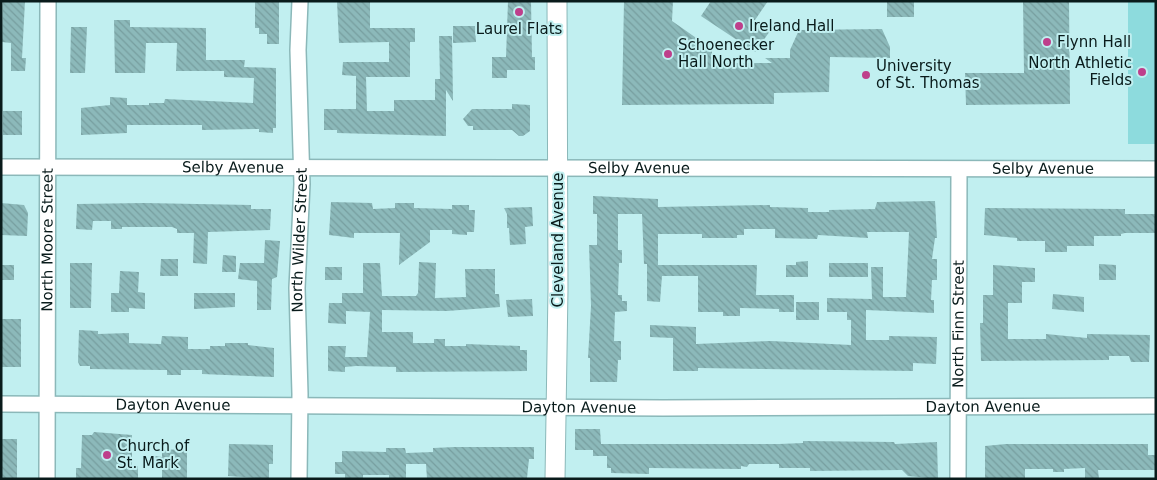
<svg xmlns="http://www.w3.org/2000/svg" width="1157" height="480" font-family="'DejaVu Sans',sans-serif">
<defs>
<pattern id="building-back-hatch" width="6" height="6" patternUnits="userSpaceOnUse" patternTransform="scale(1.25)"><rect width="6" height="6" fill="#8cb9ba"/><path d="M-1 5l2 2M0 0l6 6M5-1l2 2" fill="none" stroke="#779e9f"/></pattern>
</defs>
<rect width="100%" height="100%" fill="#c1eff0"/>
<path fill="#8ddbdd" d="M 1128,1 L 1156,1 L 1156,144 L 1128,144 Z"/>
<path fill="url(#building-back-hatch)" d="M 3,1 L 25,1 L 22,58 L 26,58 L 25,71 L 11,71 L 11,43 L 2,42 Z
M 255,1 L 279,1 L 279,44 L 267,44 L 267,34 L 259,34 L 259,28 L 255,28 Z
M 337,1 L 370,1 L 370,28 L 415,28 L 415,42 L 410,42 L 410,77 L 366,77 L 367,111 L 394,111 L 394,100 L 435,100 L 435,79 L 440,79 L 439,36 L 452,36 L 453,101 L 446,90 L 446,136 L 337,133 L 337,130 L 324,130 L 324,109 L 356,109 L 356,76 L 342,75 L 343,62 L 389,62 L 389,42 L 339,43 Z
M 508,1 L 531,1 L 532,57 L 535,57 L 535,70 L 507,70 L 507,78 L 492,78 L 492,57 L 506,57 Z
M 624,1 L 673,1 L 672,21 L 712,49 L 712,63 L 772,63 L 765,58 L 790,58 L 790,50 L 799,30 L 882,29 L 890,47 L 890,58 L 830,57 L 829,92 L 774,93 L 774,104 L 622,105 Z
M 711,1 L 768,1 L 755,20 L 770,31 L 755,52 L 701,16 Z
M 887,1 L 914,1 L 914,17 L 887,17 Z
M 1023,1 L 1069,1 L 1070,104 L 966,105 L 965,73 L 1024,73 Z
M 114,20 L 130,20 L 130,27 L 206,28 L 206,60 L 245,60 L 244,67 L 276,68 L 276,128 L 273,128 L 273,133 L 259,132 L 259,129 L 202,130 L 202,125 L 127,125 L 127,133 L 81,135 L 81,108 L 110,105 L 110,97 L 127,98 L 127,105 L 149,105 L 149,103 L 164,103 L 165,99 L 253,103 L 254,78 L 224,77 L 224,71 L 176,71 L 177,43 L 146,43 L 145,73 L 115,73 Z
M 453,26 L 475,26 L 476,42 L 453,43 Z
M 71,27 L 87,27 L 85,73 L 70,73 Z
M 512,104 L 530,105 L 530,131 L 523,136 L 519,136 L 512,130 L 473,130 L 473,126 L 468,126 L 463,119 L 472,109 L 512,109 Z
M 3,111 L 22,111 L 22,135 L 3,135 Z
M 593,196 L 658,199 L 658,207 L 770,205 L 770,207 L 808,208 L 808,212 L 829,212 L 829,210 L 875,209 L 877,202 L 935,201 L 937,238 L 935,238 L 932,259 L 937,259 L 937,280 L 932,280 L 931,300 L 934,300 L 934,313 L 866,310 L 866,340 L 889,340 L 889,336 L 937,337 L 936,364 L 913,363 L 913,371 L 698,368 L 698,371 L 673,371 L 673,338 L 650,337 L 650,325 L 696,327 L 696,344 L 771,341 L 851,345 L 851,320 L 847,320 L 847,312 L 827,312 L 827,298 L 872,299 L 871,267 L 883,267 L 883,297 L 906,297 L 909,232 L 867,232 L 868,238 L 818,235 L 817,239 L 775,238 L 775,229 L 744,229 L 744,235 L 737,235 L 737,238 L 702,238 L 702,234 L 658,234 L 658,265 L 757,265 L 756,295 L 794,295 L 794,312 L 779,312 L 779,309 L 740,308 L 740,316 L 723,316 L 723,312 L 698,312 L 698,276 L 662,276 L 660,302 L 647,301 L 647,264 L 644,264 L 642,214 L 618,214 L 618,250 L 622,250 L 622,263 L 619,263 L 618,295 L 622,295 L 622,301 L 627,301 L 627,311 L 615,312 L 614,341 L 621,341 L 621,360 L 618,360 L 617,382 L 590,382 L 590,358 L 588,358 L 591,306 L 589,245 L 597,245 L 597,214 L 593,214 Z
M 331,202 L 372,203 L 373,209 L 395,208 L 395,203 L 414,203 L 414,208 L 452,209 L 452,205 L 469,205 L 469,210 L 475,210 L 474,232 L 467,232 L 467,235 L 452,234 L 452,230 L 430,230 L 430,242 L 399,265 L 400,233 L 354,233 L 354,238 L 329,235 Z
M 1,203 L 24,205 L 28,213 L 27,236 L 1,235 Z
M 144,203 L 251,205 L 251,209 L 271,209 L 270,230 L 208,232 L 207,264 L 193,263 L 194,233 L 177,233 L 177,229 L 172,227 L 122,227 L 122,229 L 111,229 L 111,221 L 93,221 L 92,230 L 76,229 L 77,204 Z
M 532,207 L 533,226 L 525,227 L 526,244 L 510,245 L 509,228 L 507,228 L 507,214 L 504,208 Z
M 985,208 L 1125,209 L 1125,214 L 1156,214 L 1156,233 L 1125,233 L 1121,234 L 1121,236 L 1094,236 L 1094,246 L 1067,246 L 1067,252 L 1045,252 L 1045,241 L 1017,241 L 1017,238 L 984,235 Z
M 265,240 L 280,241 L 277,277 L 272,279 L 271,310 L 257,310 L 257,281 L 238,279 L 240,263 L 264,263 Z
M 223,255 L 236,256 L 236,272 L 222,272 Z
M 161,259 L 178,259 L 178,276 L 160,276 Z
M 808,261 L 808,277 L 786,277 L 786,265 L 796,265 L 796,262 Z
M 419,262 L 436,263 L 435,298 L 466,297 L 465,269 L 495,269 L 495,294 L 499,294 L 500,307 L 447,311 L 382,310 L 382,332 L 413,332 L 413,343 L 434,343 L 434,339 L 445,339 L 445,346 L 466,346 L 466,344 L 520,346 L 520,350 L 527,350 L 527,371 L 396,372 L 396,367 L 356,366 L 345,367 L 345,372 L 328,371 L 328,346 L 346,346 L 345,357 L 367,357 L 370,312 L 346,311 L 346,324 L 328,323 L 329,303 L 342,303 L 342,293 L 363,293 L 363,263 L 380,263 L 382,296 L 416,296 L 418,293 Z
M 70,263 L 92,263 L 91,308 L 70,308 Z
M 829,263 L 868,263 L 868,277 L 829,277 Z
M 1099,264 L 1116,265 L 1116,280 L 1099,280 Z
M 1,265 L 14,265 L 14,280 L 1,280 Z
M 993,265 L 1035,268 L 1035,282 L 1022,282 L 1022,303 L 1008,303 L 1008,339 L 1046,339 L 1046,334 L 1087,338 L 1087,334 L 1150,335 L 1149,362 L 1131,362 L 1129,356 L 1109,356 L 1109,360 L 981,361 L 980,323 L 983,323 L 983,295 L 993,295 Z
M 325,267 L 342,267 L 342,280 L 325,280 Z
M 120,271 L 139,272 L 138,292 L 145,293 L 145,309 L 129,308 L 129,312 L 111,312 L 111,293 L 119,293 Z
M 194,293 L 235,293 L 235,307 L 194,309 Z
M 1053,294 L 1084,297 L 1084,312 L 1052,309 Z
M 532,299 L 533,316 L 508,317 L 506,300 Z
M 796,302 L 819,302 L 819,320 L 796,320 Z
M 1,319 L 21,319 L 21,367 L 1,367 Z
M 79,330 L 98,331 L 98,334 L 129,333 L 129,343 L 161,344 L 162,336 L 188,337 L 188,349 L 210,349 L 210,346 L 225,346 L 225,343 L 248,343 L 248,345 L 274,348 L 274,377 L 202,374 L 202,370 L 181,370 L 181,375 L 167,375 L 167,370 L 161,370 L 90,369 L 90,366 L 80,366 L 78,362 Z
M 575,429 L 600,429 L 601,444 L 779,444 L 803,443 L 803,441 L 894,442 L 895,444 L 937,442 L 938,479 L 908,476 L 902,470 L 810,471 L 810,468 L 779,468 L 779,464 L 749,464 L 747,467 L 741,466 L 741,469 L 649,468 L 649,474 L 611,473 L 611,468 L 607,468 L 607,456 L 593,456 L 593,450 L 575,450 Z
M 94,432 L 132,435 L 132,466 L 138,466 L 138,479 L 76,479 L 76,468 L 81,468 L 82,435 L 92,435 Z
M 1,439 L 17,439 L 17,479 L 1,479 Z
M 229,444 L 273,445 L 273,464 L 269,464 L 269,479 L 228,476 Z
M 1006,444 L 1148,444 L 1148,455 L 1156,455 L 1156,470 L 1098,470 L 1099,479 L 1085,479 L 1085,468 L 1064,469 L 1064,472 L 1053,472 L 1053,469 L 1025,469 L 1025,479 L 985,479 L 985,446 Z
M 455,447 L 534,447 L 534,459 L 529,459 L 527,478 L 427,479 L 426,464 L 406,464 L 406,479 L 389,479 L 389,475 L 363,475 L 363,479 L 345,479 L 345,474 L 335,474 L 335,462 L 342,462 L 342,451 L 386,452 L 386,448 L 405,448 L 406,453 L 433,452 L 433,448 Z
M 187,449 L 187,479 L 162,479 L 162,467 L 155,467 L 155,456 L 162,457 L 162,450 Z"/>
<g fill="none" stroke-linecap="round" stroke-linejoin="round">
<defs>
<g id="minor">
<path id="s1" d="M 1,167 L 1156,169"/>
<path id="s2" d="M 1,404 L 663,408 L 1156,406"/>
<path id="s3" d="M 47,479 L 48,1"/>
<path id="s4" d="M 299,479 L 300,394 L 297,288 L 302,184 L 298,50 L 300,1"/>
<path id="s5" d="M 958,479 L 959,170"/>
</g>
<path id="tertiary" d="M 555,479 L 558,289 L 557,1"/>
</defs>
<use href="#minor" stroke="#8bb8b9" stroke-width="18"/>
<use href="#tertiary" stroke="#8bb8b9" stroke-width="21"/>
<use href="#minor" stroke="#fff" stroke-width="15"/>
<use href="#tertiary" stroke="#fff" stroke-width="19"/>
</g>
<g fill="#be3f8b" stroke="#c1eff0" stroke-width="2">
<circle cx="519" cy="12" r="5"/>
<circle cx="739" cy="26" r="5"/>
<circle cx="1047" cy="42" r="5"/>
<circle cx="668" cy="54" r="5"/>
<circle cx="1142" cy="72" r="5"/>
<circle cx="866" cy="75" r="5"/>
<circle cx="107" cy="455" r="5"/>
</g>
<g text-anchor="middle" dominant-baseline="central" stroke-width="4" stroke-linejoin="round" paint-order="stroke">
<g font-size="15" fill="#091b1b" stroke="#c1eff0" text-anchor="start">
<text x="749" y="26">Ireland Hall</text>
<text x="519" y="29" text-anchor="middle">Laurel Flats</text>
<text x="1057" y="42">Flynn Hall</text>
<text x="678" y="45">Schoenecker<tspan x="678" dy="17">Hall North</tspan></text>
<text x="1132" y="63" text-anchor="end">North Athletic<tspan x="1132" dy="17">Fields</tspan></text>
<text x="876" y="66">University<tspan x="876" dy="17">of St. Thomas</tspan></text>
<text x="117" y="446">Church of<tspan x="117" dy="17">St. Mark</tspan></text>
</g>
<g font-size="15" fill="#091b1b" stroke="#c1eff0">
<text stroke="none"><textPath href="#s1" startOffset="232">Selby Avenue</textPath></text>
<text stroke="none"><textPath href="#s1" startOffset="638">Selby Avenue</textPath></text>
<text stroke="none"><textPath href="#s1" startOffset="1042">Selby Avenue</textPath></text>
<text stroke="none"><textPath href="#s3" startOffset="239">North Moore Street</textPath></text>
<text stroke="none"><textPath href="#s4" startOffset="239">North Wilder Street</textPath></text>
<text transform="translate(558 240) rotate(-90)">Cleveland Avenue</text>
<text stroke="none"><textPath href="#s5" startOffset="155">North Finn Street</textPath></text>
<text stroke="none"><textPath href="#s2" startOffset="172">Dayton Avenue</textPath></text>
<text stroke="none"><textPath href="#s2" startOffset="982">Dayton Avenue</textPath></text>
<text stroke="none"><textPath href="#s2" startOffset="578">Dayton Avenue</textPath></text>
</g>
</g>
<rect width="1157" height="480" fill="none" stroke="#091b1b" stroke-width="5"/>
</svg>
